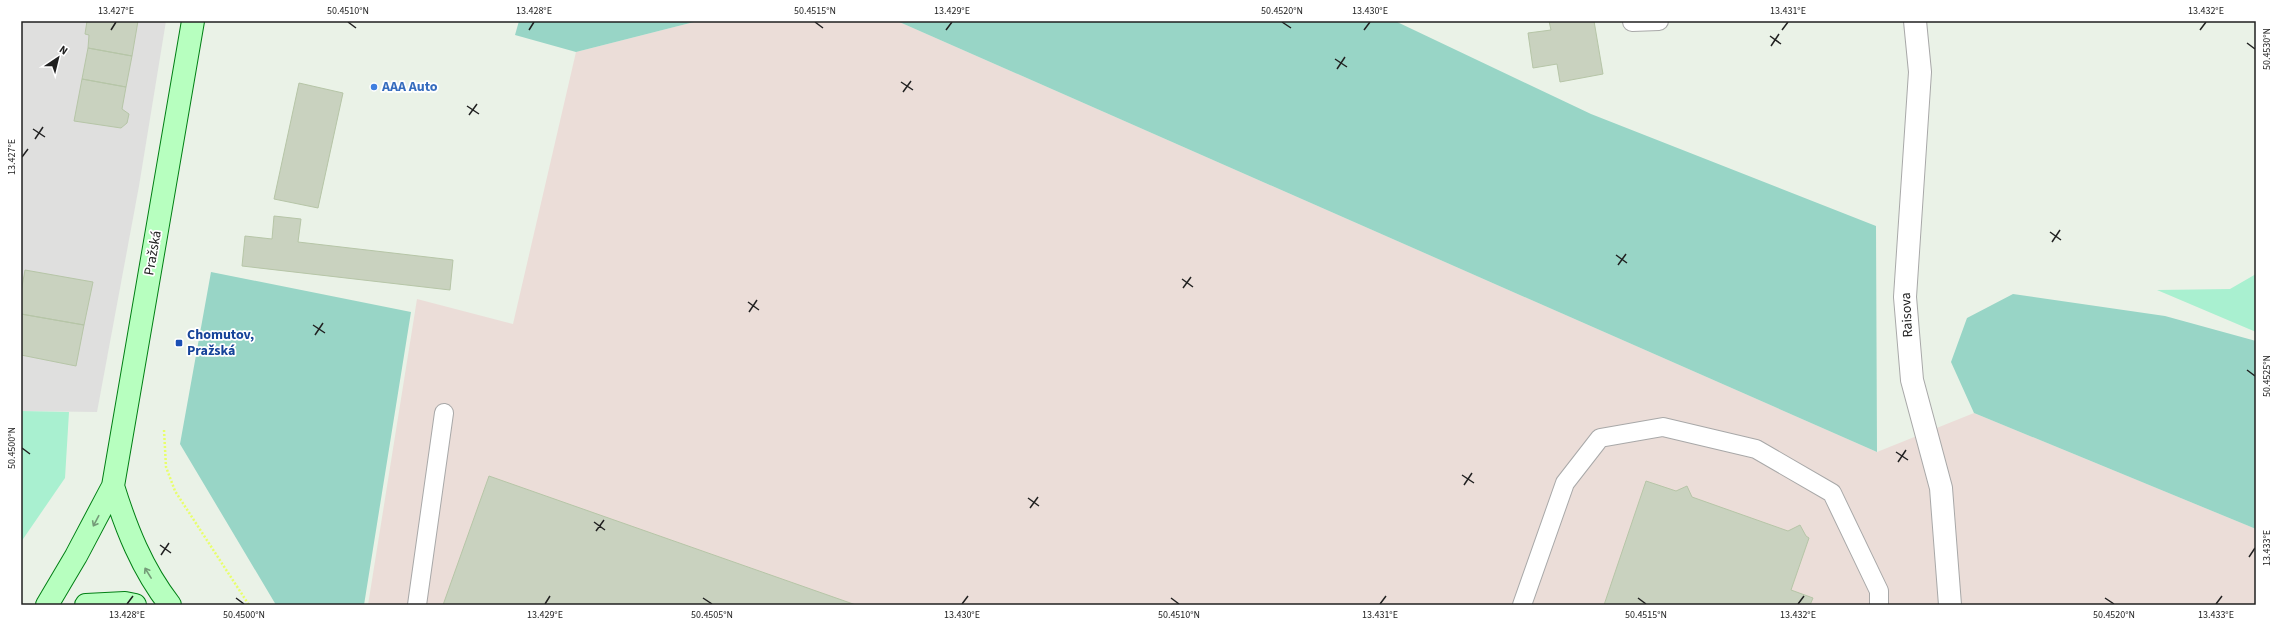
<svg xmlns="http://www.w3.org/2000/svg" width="2277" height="626" font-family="'Source Sans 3',sans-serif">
<rect width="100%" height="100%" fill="#eaf2e7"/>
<path fill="#dfdfde" d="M 21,21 L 166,21 L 139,186 L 97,412 L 21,411 Z"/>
<path fill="#ebddd8" d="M 698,21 L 897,21 L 1877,452 L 1974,413 L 2256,529 L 2256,605 L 368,605 L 417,299 L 513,324 L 576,52 Z"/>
<path fill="#a9f0d0" d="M 2256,274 L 2256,332 L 2157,290 L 2230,289 Z
M 21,411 L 69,412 L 65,478 L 21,542 Z"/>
<path fill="#98d5c6" d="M 519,21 L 698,21 L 576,52 L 515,35 Z
M 897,21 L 1395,21 L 1591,114 L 1876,226 L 1877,452 Z
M 211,272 L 411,312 L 364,605 L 276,605 L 180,444 Z
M 2013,294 L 2165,316 L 2256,341 L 2256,529 L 1974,413 L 1951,362 L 1967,318 Z"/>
<path fill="#c9d2bf" stroke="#b6c5a7" d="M 87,21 L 138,21 L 132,56 L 88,48 L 89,35 L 85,34 Z
M 1549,21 L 1594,21 L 1603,74 L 1560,82 L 1557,64 L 1533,68 L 1528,33 L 1551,30 Z
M 88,48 L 132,56 L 126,87 L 82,79 Z
M 82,79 L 126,87 L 122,109 L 129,114 L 127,123 L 121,128 L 74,121 Z
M 299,83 L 343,93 L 318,208 L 274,199 Z
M 274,216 L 301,219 L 298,242 L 453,260 L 450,290 L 242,266 L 245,236 L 272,239 Z
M 25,270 L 93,282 L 84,325 L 21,314 L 21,292 Z
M 21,314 L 84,325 L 76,366 L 21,355 Z
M 489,476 L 856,605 L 443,605 Z
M 1646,481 L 1676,491 L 1687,486 L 1692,497 L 1788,531 L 1800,525 L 1806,536 L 1809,538 L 1791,590 L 1813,598 L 1810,605 L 1604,605 Z"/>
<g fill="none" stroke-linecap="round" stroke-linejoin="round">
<defs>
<path id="lane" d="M 1632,22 L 1659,21
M 417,605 L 444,413
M 1522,605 L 1565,483 L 1600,438 L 1663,427 L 1756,449 L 1832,493 L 1879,591 L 1879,605"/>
<path id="street" d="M 1915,21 L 1920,72 L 1905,297 L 1912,380 L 1941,488 L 1950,605"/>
<path id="secondary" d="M 113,486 C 126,528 142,569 170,605
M 47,605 L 76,556 L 113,486 L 193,21
M 86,605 L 125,603 L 135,605"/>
</defs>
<use href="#lane" stroke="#a8a8a8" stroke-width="20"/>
<use href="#street" stroke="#a8a8a8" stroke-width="24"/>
<use href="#secondary" stroke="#007f14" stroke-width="24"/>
<path stroke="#e8ff6a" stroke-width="2.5" stroke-dasharray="2 2" stroke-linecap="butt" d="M 164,430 L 166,467 L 175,491 L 249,605"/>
<use href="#lane" stroke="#fff" stroke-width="18"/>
<use href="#street" stroke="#fff" stroke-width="22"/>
<use href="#secondary" stroke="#b7ffbf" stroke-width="22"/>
</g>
<defs><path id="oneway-shaft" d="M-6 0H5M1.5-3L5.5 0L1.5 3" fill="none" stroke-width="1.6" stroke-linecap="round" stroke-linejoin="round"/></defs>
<g stroke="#749b78">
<use href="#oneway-shaft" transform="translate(96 521) rotate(118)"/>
<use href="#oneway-shaft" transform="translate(148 573) rotate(-122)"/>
</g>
<path fill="none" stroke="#212121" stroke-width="1.5" d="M 348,22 L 356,28M 815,22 L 823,28M 1282,22 L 1291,28M 111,30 L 116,22M 529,30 L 534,22M 946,30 L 952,22M 1364,30 L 1370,22M 1782,30 L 1788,22M 2200,30 L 2206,22M 1770,36 L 1781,44M 2247,43 L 2255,49M 1771,46 L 1779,34M 1335,59 L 1347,67M 1337,69 L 1345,57M 901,82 L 913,90M 903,92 L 911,81M 467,106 L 479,114M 469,115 L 477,104M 33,129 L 45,137M 35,139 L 43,127M 22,157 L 28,149M 2050,232 L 2061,240M 2052,242 L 2060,230M 1616,255 L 1627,263M 1618,265 L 1626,254M 1182,279 L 1193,287M 1183,288 L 1191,277M 748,302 L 759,310M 749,312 L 757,300M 313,325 L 325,333M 315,335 L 323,323M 2247,370 L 2255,376M 22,448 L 30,454M 1896,452 L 1908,460M 1898,462 L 1906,450M 1462,475 L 1474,483M 1464,485 L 1472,473M 1028,498 L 1039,506M 1030,508 L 1038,497M 594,522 L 605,530M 596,531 L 604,520M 160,545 L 171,553M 161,555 L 169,543M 2249,557 L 2255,548M 236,598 L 244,604M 703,598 L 712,604M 1171,598 L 1179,604M 1638,598 L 1646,604M 2105,598 L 2114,604M 127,604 L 133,596M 545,604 L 550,596M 962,604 L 968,596M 1380,604 L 1386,596M 1798,604 L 1804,596M 2216,604 L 2222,596"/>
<circle fill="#3f7fe0" stroke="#fff" stroke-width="1.5" cx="374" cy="87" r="4"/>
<rect fill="#1a4fb4" stroke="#fff" stroke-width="1.5" x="175" y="339" width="8" height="8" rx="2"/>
<g text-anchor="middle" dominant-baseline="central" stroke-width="3.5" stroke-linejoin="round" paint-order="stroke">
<g font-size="14" font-weight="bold" fill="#366cbe" stroke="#fff" text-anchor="start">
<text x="382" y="87">AAA Auto</text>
</g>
<g font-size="14" fill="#212121" stroke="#fff">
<text transform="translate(153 253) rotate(-80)">Pražská</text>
<text transform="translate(1907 315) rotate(-93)">Raisova</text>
</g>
<g font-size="14" font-weight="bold" fill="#164399" stroke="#fff" text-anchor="start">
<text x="187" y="335">Chomutov,<tspan x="187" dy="16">Pražská</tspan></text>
</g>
</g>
<rect width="2277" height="626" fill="none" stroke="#ffffff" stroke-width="44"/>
<g transform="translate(58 58) rotate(35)" stroke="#ffffff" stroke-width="3" paint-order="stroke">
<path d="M0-3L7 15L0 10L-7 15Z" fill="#212121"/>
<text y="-6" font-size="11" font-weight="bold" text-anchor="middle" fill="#212121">N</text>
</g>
<rect x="22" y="22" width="2233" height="582" fill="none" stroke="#212121" stroke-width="1.5"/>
<g font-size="10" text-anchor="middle" fill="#212121">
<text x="116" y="14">13.427°E</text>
<text x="348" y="14">50.4510°N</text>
<text x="534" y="14">13.428°E</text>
<text x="815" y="14">50.4515°N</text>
<text x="952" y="14">13.429°E</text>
<text x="1282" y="14">50.4520°N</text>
<text x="1370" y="14">13.430°E</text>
<text x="1788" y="14">13.431°E</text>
<text x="2206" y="14">13.432°E</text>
<text transform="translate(2266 49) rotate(-90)" y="4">50.4530°N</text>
<text transform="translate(11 157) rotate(-90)" y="4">13.427°E</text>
<text transform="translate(2266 376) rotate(-90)" y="4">50.4525°N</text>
<text transform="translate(11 448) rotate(-90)" y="4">50.4500°N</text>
<text transform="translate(2266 548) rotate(-90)" y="4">13.433°E</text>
<text x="127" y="618">13.428°E</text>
<text x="244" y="618">50.4500°N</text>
<text x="545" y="618">13.429°E</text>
<text x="712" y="618">50.4505°N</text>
<text x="962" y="618">13.430°E</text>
<text x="1179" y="618">50.4510°N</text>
<text x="1380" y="618">13.431°E</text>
<text x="1646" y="618">50.4515°N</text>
<text x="1798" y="618">13.432°E</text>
<text x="2114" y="618">50.4520°N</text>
<text x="2216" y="618">13.433°E</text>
</g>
</svg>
